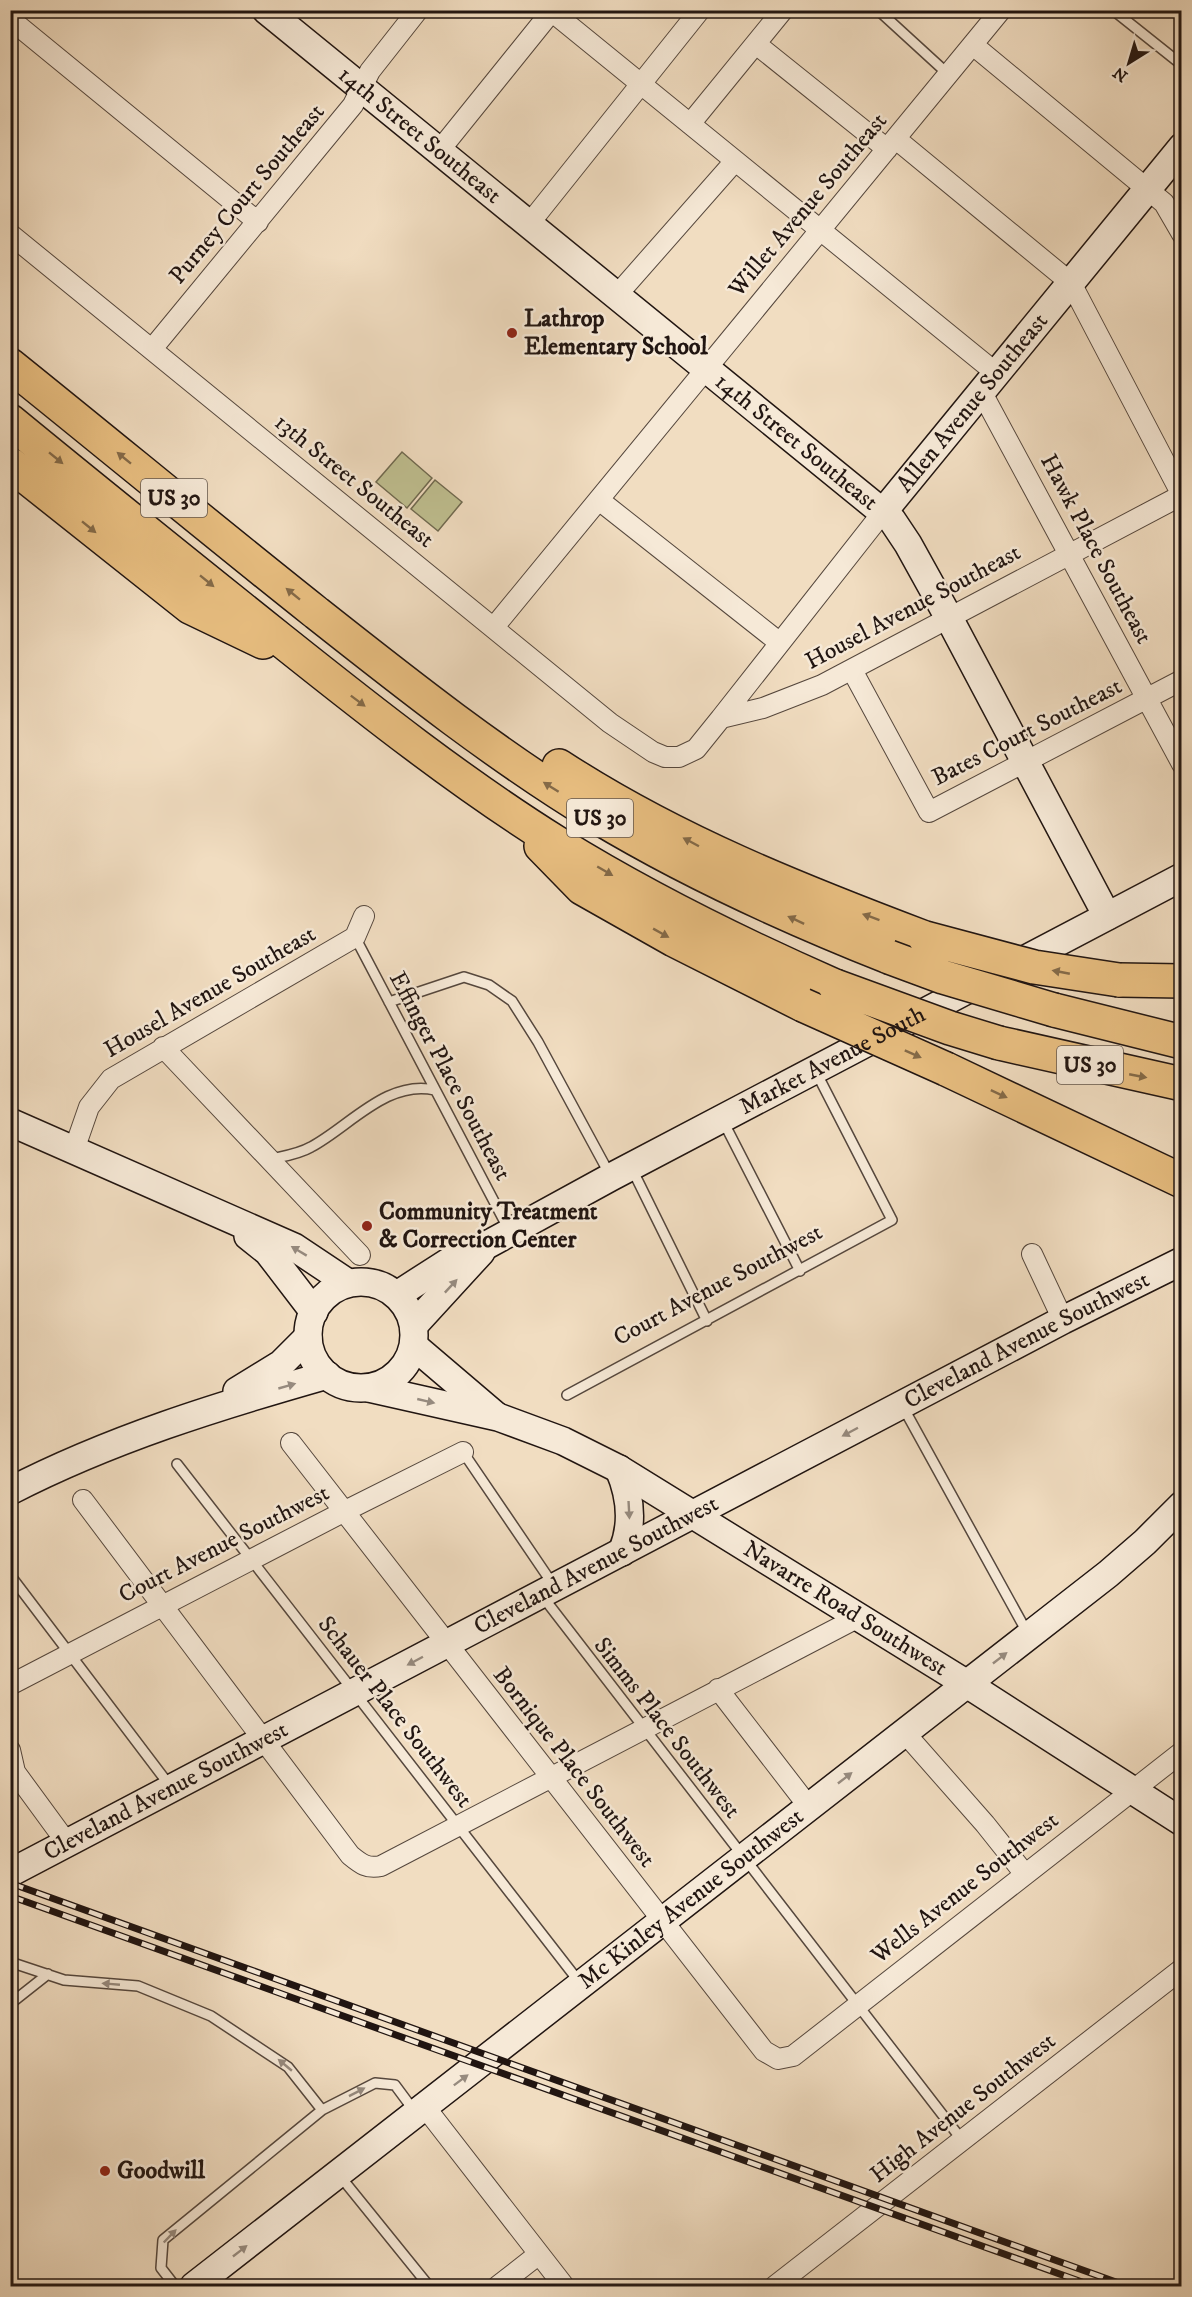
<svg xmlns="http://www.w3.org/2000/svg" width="1192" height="2297" font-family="'IM FELL DW Pica',serif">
<rect width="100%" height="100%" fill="#f1ddc1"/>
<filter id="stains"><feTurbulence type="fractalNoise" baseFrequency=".00333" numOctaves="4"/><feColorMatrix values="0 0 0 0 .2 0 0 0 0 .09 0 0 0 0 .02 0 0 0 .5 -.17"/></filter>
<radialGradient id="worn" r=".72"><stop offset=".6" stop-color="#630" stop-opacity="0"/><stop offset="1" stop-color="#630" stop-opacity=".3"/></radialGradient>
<path fill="#bfbf90" stroke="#706a50" stroke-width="1.5" d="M 402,452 L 432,478 L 407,508 L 376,482 Z
M 435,480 L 462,502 L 438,531 L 411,509 Z"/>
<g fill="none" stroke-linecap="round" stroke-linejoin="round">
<defs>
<path id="lane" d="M 878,10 L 949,75
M 1113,10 L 1182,65
M 355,937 L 509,1230
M 389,1002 L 464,977 L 489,985 L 512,1001 L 538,1042 L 610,1175
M 723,1121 L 800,1271
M 271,1159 C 285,1156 299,1154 311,1147 C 349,1127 387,1079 435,1090
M 632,1169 L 707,1321
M 567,1395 L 892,1220 L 816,1072
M 903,1407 L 1028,1634
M 463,1452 L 554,1586
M 177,1464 L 580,1983
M 10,1575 L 170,1786
M 543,1597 L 962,2140
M 10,1962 L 64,1980 L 138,1986 L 211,2016 L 288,2067 L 322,2110
M 10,2004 L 48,1974
M 340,2176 L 429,2286
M 175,2286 L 161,2268 L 163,2240 L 322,2110 L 375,2083 L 395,2085 L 415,2112"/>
<path id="street" d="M 550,10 L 996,373
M 10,19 L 258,222
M 756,44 L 887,149
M 973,45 L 1164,203 L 1182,234
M 690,124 L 783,10
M 896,139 L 1071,283 L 1182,495
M 439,151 L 551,12
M 529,224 L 700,10
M 10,234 L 610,723 L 653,752 L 665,757 L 679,757 L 696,749 L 721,718 L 763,708 L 822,685 L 1182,495
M 617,295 L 735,161
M 152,349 L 353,105 L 370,71 L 418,10
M 981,391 L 1182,764
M 599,500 L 780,643
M 494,627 L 1001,10
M 852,670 L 929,812 L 1182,680
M 721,718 L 883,512
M 163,1047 L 360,1255
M 74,1150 L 89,1107 L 111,1079 L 355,937 L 364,916
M 1032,1254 L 1063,1320
M 291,1443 L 764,2051 L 778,2059 L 793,2056 L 1182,1752
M 83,1500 L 350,1855 C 361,1864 367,1869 381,1866 L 857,1618
M 10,1685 L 345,1511 L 463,1452
M 718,1689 L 809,1807
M 904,1732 L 985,1824 L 1024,1873
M 10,1750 L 15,1772 L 67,1843
M 425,2107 L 564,2286
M 498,2286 L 539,2254
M 775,2286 L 1182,1969"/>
<g id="secondary">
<path id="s1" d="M 266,10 L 892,520 L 908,544 L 949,618 L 1107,916"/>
<path id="s2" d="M 883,512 L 1182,147"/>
<path d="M 10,1122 L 294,1247 L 348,1283"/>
<path d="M 248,1236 L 268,1252 L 314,1312"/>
<circle cx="361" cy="1335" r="53"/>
<path id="s3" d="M 397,1295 L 453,1259 L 485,1246 L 611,1177 L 1182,877"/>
<path d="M 414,1325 L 481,1252"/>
<path d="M 414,1346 L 495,1415"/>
<path id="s4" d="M 369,1388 L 498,1417 L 563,1441 L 619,1469 L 967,1684 L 1182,1822"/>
<path d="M 237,1391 L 281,1364 L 308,1337"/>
<path d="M 619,1469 C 631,1497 634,1524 622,1552"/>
<path d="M 10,1491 C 111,1439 218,1406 327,1375"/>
<path id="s5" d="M 10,1873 L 1063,1320 L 1182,1261"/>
<path id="s6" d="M 194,2286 L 1108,1574 L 1145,1542 L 1182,1505"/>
</g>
<path id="highway" d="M 10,365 C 112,447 212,530 314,611 C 405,683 497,756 596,816 C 689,872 788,917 889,957
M 10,421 C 100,495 191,568 281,640 C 370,711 461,783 557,843 C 646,898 739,944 835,986
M 10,464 L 190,607 L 263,642
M 559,766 C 674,841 798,890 925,938
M 541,846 L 582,888 L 674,940 L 803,1005
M 1119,980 L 1182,981
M 1054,1010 L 1182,1042
M 999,1043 L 1182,1084
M 946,1069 L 1182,1181"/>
</defs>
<use href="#lane" stroke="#55473d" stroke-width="12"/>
<use href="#street" stroke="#55473d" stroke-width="22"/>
<use href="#secondary" stroke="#211511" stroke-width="30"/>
<use href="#highway" stroke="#211511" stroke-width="36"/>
<use href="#lane" stroke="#f6e9d7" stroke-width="9"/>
<use href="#street" stroke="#f6e9d7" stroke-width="20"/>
<use href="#secondary" stroke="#f6e9d7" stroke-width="27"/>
<use href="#highway" stroke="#e8be80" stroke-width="33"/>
<defs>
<path id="rail" d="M 10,1883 L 1127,2286
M 10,1896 L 1093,2286"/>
</defs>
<use href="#rail" stroke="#211511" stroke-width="7"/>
<use href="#rail" stroke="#f6e9d7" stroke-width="4.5" stroke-dasharray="14" stroke-linecap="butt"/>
<defs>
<path id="highway-bridge" d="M 925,938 L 1034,967 L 1119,980
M 889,957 L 943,977 L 1054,1010
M 835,986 L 950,1028 L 999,1043
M 803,1005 L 946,1069"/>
</defs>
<use href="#highway-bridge" stroke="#211511" stroke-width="36" stroke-linecap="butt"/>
<use href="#highway-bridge" stroke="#e8be80" stroke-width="33"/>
</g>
<defs><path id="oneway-solid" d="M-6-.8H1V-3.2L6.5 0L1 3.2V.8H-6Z" transform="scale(1.5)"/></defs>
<g fill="#846a48">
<use href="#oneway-solid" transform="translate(56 458) rotate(39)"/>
<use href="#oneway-solid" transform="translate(124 458) rotate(-141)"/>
<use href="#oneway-solid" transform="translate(89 527) rotate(39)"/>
<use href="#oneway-solid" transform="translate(207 581) rotate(39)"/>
<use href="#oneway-solid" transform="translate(293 594) rotate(-141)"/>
<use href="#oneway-solid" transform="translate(358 701) rotate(37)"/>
<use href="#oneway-solid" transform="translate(551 787) rotate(-148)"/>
<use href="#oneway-solid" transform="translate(691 842) rotate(-152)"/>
<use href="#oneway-solid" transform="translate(605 871) rotate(30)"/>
<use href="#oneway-solid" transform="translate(871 917) rotate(-160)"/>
<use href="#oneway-solid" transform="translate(796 920) rotate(-155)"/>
<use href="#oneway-solid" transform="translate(661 933) rotate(29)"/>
<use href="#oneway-solid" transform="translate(1061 972) rotate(-169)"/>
<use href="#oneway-solid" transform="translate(913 1054) rotate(24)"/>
<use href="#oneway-solid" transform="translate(1138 1076) rotate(11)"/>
<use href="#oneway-solid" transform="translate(999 1094) rotate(25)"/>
</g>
<g fill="#968a7e">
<use href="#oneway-solid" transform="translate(299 1251) rotate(-149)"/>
<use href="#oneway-solid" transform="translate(451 1286) rotate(-47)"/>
<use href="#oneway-solid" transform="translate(287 1386) rotate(-16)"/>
<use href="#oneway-solid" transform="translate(426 1401) rotate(13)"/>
<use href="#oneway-solid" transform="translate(850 1432) rotate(152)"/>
<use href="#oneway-solid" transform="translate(629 1510) rotate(87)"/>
<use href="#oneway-solid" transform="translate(1000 1658) rotate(-38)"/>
<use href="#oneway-solid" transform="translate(415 1661) rotate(152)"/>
<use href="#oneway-solid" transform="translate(845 1778) rotate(-38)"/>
<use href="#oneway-solid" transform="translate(111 1984) rotate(-175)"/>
<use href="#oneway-solid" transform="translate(285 2065) rotate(-140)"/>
<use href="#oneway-solid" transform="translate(461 2080) rotate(-37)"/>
<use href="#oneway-solid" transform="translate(357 2092) rotate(-27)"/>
<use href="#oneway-solid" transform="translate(170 2236) rotate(-46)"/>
<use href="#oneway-solid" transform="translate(240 2251) rotate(-38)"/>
</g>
<g fill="#8f2418" stroke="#f6e9d7" stroke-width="2">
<circle cx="512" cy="333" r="6"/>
<circle cx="367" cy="1226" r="6"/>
<circle cx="105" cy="2171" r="6"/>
</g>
<g text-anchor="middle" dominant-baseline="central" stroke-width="5" stroke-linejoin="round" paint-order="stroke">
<g fill="#f6e9d7" stroke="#61554c" stroke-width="1.5">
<rect x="141" y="479" width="66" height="38" rx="4.5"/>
<rect x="567" y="799" width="66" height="38" rx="4.5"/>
<rect x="1057" y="1046" width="66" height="38" rx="4.5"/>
</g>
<g font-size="22" font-weight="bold" fill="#211511">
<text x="174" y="498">US 30</text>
<text x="600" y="818">US 30</text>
<text x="1090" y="1065">US 30</text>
</g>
<g font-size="24" fill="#211511" stroke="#f6e9d7">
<text stroke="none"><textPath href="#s1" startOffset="198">14th Street Southeast</textPath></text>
<text transform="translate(247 194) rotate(-50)">Purney Court Southeast</text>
<text transform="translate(808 205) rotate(-50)">Willet Avenue Southeast</text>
<text stroke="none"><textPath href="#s2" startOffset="141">Allen Avenue Southeast</textPath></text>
<text stroke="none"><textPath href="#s1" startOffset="684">14th Street Southeast</textPath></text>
<text transform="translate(354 481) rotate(39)">13th Street Southeast</text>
<text transform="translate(1096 549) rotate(62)">Hawk Place Southeast</text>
<text transform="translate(913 607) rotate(-28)">Housel Avenue Southeast</text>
<text transform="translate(1027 732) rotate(-27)">Bates Court Southeast</text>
<text transform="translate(210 992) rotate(-30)">Housel Avenue Southeast</text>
<text stroke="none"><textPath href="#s3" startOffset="495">Market Avenue South</textPath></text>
<text transform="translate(450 1076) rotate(62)">Effinger Place Southeast</text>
<text transform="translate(718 1285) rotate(-28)">Court Avenue Southwest</text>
<text stroke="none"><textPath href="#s5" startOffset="1148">Cleveland Avenue Southwest</textPath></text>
<text transform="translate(224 1544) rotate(-27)">Court Avenue Southwest</text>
<text stroke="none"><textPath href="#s5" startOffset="662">Cleveland Avenue Southwest</textPath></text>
<text stroke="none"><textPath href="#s4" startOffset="530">Navarre Road Southwest</textPath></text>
<text transform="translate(395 1712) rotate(52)">Schauer Place Southwest</text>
<text transform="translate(667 1728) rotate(52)">Simms Place Southwest</text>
<text transform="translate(574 1767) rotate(52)">Bornique Place Southwest</text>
<text stroke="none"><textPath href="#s5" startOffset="176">Cleveland Avenue Southwest</textPath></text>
<text transform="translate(965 1888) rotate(-38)">Wells Avenue Southwest</text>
<text stroke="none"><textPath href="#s6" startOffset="630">Mc Kinley Avenue Southwest</textPath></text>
<text transform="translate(963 2108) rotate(-38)">High Avenue Southwest</text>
</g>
<g font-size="24" font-weight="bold" fill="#211511" stroke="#f6e9d7" text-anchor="start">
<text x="524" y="319">Lathrop<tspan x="524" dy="28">Elementary School</tspan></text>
<text x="379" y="1212">Community Treatment<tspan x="379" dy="28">&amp; Correction Center</tspan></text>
<text x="117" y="2171">Goodwill</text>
</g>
</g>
<rect width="1192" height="2297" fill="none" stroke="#f1ddc1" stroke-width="36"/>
<rect x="12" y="12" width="1168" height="2273" fill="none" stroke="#211511" stroke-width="3"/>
<rect x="18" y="18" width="1156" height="2261" fill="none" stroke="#211511" stroke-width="1.5"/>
<g transform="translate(1129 63) rotate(217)" stroke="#f6e9d7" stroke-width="4.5" paint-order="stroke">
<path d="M0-4.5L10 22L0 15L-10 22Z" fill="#211511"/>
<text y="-9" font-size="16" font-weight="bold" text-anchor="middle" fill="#211511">N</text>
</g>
<rect width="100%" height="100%" filter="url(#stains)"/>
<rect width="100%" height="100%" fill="url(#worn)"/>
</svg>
